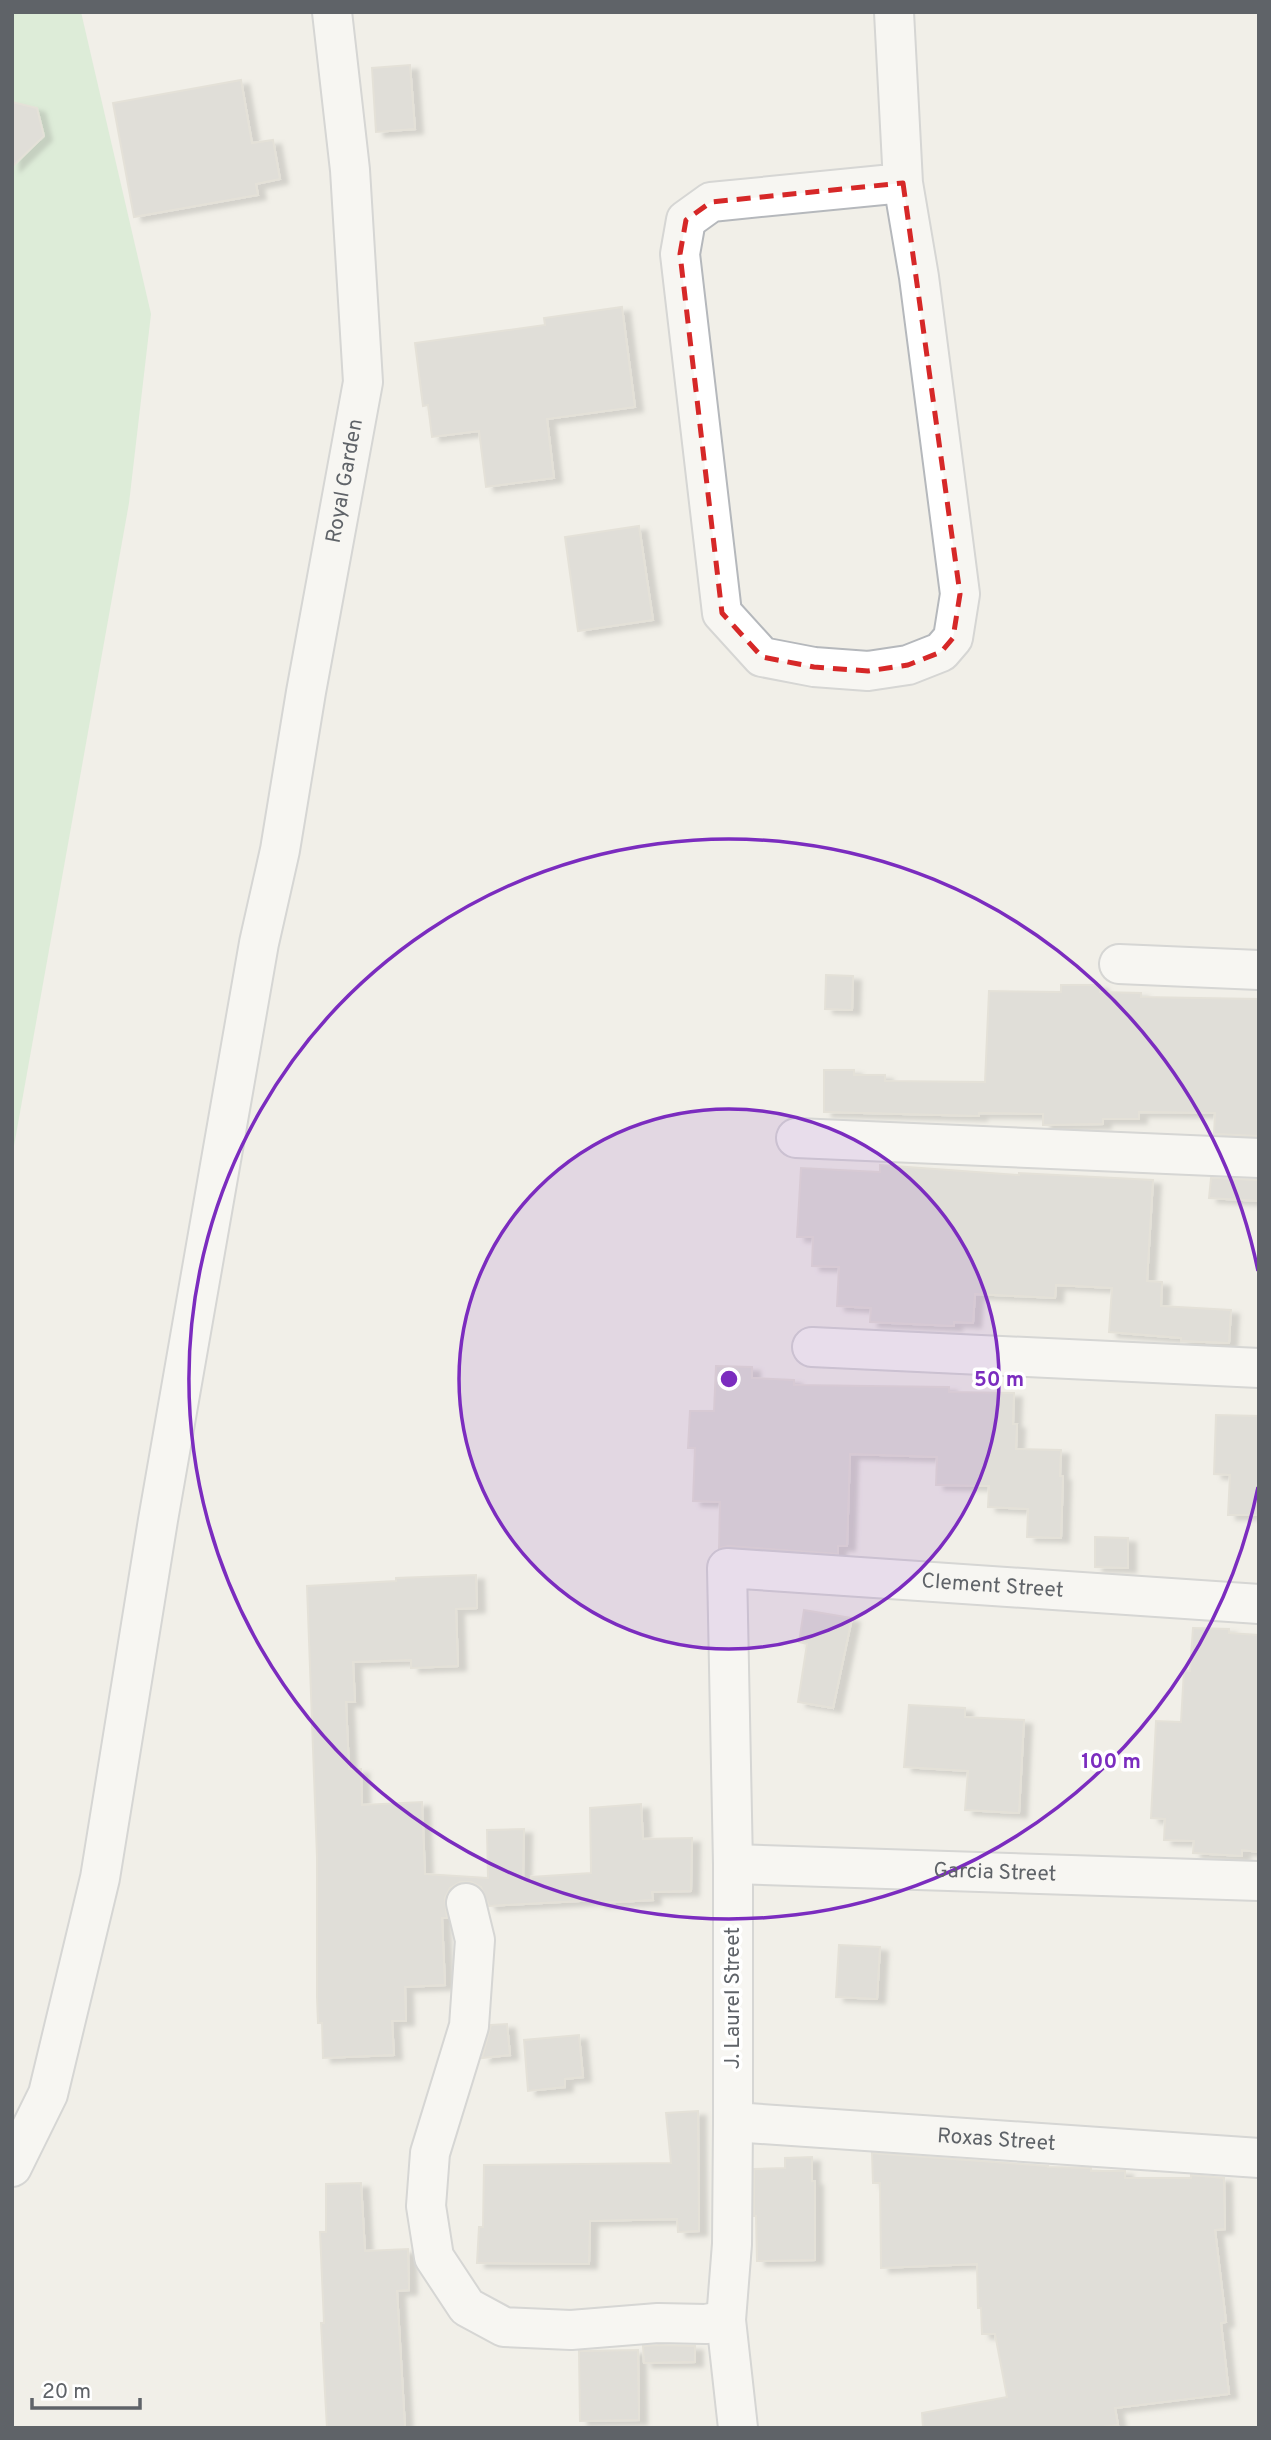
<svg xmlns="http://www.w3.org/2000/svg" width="1271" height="2440" font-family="Overpass,sans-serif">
<defs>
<filter id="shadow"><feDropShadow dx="8" dy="4.5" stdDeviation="2" flood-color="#0004"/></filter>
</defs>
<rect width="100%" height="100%" fill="#f1efe8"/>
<path fill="#c5e8c5" d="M 12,12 L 81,12 L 151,314 L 129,503 L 12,1157 Z"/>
<path fill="#cccac5" stroke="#d6d1c6" stroke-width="2" filter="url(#shadow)" d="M 410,65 L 415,129 L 376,132 L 372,68 Z
M 241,80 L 252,143 L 273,140 L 280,179 L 256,184 L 258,195 L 134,217 L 113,103 Z
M 12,102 L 37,108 L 44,136 L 12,167 Z
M 622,307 L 635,407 L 547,419 L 554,478 L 486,487 L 479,431 L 432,437 L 428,405 L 423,406 L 415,343 L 545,325 L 544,318 Z
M 639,526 L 653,620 L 578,631 L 565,537 Z
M 826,975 L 853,976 L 852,1010 L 825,1009 Z
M 1061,985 L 1100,985 L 1100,992 L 1141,993 L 1141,997 L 1259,999 L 1259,1136 L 1214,1134 L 1215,1113 L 1139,1112 L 1139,1119 L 1103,1119 L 1103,1124 L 1043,1125 L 1043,1114 L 979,1113 L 979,1116 L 824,1112 L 824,1070 L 854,1070 L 854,1075 L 885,1075 L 885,1081 L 985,1082 L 989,991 L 1061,992 Z
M 880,1165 L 1019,1175 L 1019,1173 L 1153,1180 L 1147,1281 L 1162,1282 L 1161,1306 L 1231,1310 L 1229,1343 L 1181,1341 L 1181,1338 L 1109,1332 L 1112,1288 L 1056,1285 L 1055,1298 L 975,1294 L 973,1323 L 954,1322 L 954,1326 L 870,1322 L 871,1308 L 837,1306 L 839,1267 L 812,1266 L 813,1237 L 797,1237 L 801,1168 L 880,1172 Z
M 1211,1178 L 1259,1180 L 1259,1201 L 1209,1198 Z
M 716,1366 L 752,1367 L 752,1378 L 794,1380 L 794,1385 L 949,1387 L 949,1392 L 1014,1393 L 1013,1424 L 1017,1424 L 1016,1449 L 1061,1450 L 1060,1476 L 1063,1476 L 1061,1538 L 1027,1537 L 1028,1509 L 988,1507 L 989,1486 L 936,1485 L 937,1457 L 850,1454 L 847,1546 L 838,1546 L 838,1554 L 728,1546 L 719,1548 L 720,1502 L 693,1501 L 695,1448 L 688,1448 L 690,1411 L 714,1411 Z
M 1216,1415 L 1259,1416 L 1259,1515 L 1228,1515 L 1230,1475 L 1214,1474 Z
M 1095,1537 L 1128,1538 L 1128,1568 L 1095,1567 Z
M 476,1575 L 477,1608 L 456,1609 L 458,1666 L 411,1668 L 411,1660 L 353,1662 L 355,1702 L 346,1702 L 349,1769 L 361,1769 L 362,1805 L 422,1802 L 425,1874 L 488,1878 L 487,1830 L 524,1829 L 523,1880 L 531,1880 L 531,1877 L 591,1873 L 590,1808 L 641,1804 L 643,1839 L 692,1838 L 691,1891 L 652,1892 L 653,1900 L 598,1903 L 598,1900 L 489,1906 L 481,1887 L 471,1882 L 460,1882 L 450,1888 L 445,1898 L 447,1918 L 442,1918 L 445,1985 L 405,1987 L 406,2021 L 392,2021 L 394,2055 L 323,2058 L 322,2023 L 318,2023 L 317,1997 L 317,1857 L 307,1586 L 396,1581 L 396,1578 Z
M 804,1610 L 852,1618 L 833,1708 L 798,1702 L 807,1644 L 799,1642 Z
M 1193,1628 L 1229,1629 L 1229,1633 L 1259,1635 L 1259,1852 L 1242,1850 L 1242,1856 L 1193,1853 L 1194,1841 L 1164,1840 L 1165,1819 L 1151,1818 L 1156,1721 L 1181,1722 L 1184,1670 L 1190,1671 Z
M 909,1705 L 965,1708 L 965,1717 L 1024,1720 L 1019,1813 L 965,1810 L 968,1771 L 904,1767 Z
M 839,1945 L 880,1947 L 877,1999 L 836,1997 Z
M 507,2024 L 510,2055 L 482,2058 L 491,2025 Z
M 579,2035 L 583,2077 L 565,2079 L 565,2087 L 528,2091 L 524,2040 Z
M 698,2111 L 699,2231 L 678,2232 L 677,2219 L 590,2221 L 589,2264 L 477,2263 L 479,2227 L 483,2227 L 484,2165 L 671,2163 L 666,2113 Z
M 872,2153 L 1048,2166 L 1048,2167 L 1091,2168 L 1091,2171 L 1125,2171 L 1125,2178 L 1191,2178 L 1191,2175 L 1224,2178 L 1225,2229 L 1215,2230 L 1226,2322 L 1221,2323 L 1229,2394 L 1115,2408 L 1118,2425 L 1094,2428 L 923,2428 L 922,2413 L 1007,2397 L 995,2334 L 982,2334 L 981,2308 L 978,2308 L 977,2264 L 881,2268 L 880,2183 L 873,2183 Z
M 812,2157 L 812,2181 L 815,2181 L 815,2260 L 757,2261 L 756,2216 L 754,2216 L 754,2169 L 785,2168 L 785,2158 Z
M 361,2183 L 365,2251 L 408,2249 L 409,2290 L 397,2291 L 405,2428 L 327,2428 L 321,2323 L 324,2323 L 320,2232 L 326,2232 L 326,2184 Z
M 659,2345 L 695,2346 L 695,2362 L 644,2363 L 643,2346 Z
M 638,2350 L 639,2420 L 580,2421 L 579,2351 Z"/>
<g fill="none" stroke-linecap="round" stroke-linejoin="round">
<defs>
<g id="minor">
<path d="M 894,12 L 903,183 L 919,277 L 960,594 L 953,638 L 941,652 L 908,665 L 868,671 L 814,667 L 762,657 L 722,613 L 680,254 L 686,220 L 711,202 L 903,183"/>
<path d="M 1119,964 L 1259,970"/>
<path d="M 796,1138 L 1259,1158"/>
<path d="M 812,1347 L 1259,1368"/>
<path id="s1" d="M 733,1864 L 1259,1881"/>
<path d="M 466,1903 L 475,1940 L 469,2026 L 430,2153 L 426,2206 L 434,2257 L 467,2307 L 504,2327 L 571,2330 L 658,2323 L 706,2324 L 726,2320"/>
<path id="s2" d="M 733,2122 L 1259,2158"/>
<path id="s3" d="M 12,2167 L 48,2094 L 100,1878 L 158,1520 L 259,943 L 280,850 L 306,692 L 363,382 L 350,170 L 332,12"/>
<path id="s4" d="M 738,2428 L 726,2320 L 732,2244 L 733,2122 L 733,1864 L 727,1568 L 1259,1604"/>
</g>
</defs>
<use href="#minor" stroke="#b5b8bc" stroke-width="42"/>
<use href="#minor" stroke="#fff" stroke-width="38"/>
</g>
<path d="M0 0H1271V2440H0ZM 903,183 L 960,594 L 953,638 L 941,652 L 908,665 L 868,671 L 814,667 L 762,657 L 722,613 L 680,254 L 686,220 L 711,202 Z" fill="#f1efe8" fill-opacity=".55" fill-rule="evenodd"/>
<path fill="none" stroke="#d62828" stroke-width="5" stroke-dasharray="14 9" stroke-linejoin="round" d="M 903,183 L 960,594 L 953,638 L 941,652 L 908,665 L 868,671 L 814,667 L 762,657 L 722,613 L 680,254 L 686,220 L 711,202 Z"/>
<circle cx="729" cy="1379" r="270" fill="#7b2cbf" fill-opacity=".12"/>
<g fill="none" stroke="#7b2cbf" stroke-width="3.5">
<circle cx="729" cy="1379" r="270"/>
<path d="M1258 1487A540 540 0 1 1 1258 1271"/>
</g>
<g text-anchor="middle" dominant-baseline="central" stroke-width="7" stroke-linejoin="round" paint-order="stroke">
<g font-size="21" fill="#5f6368" stroke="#fff">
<text stroke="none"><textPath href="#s3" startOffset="1722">Royal Garden</textPath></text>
<text stroke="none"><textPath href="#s4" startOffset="1127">Clement Street</textPath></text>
<text stroke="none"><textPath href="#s1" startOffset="262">Garcia Street</textPath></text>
<text transform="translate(733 1998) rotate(-90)">J. Laurel Street</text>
<text stroke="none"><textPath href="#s2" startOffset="264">Roxas Street</textPath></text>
</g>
</g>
<circle cx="729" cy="1379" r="10" fill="#7b2cbf" stroke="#fff" stroke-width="3.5"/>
<g font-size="21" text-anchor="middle" font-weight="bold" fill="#7b2cbf" stroke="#fff" stroke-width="7" stroke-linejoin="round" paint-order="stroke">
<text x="999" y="1386">50 m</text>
<text x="1111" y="1768">100 m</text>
</g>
<rect width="1271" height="2440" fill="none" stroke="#5f6368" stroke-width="28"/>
<path d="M32 2398v10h108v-10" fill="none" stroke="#5f6368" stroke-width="3.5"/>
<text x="42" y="2398" font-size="21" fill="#5f6368" stroke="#ffffff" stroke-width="5" paint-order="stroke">20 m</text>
</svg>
